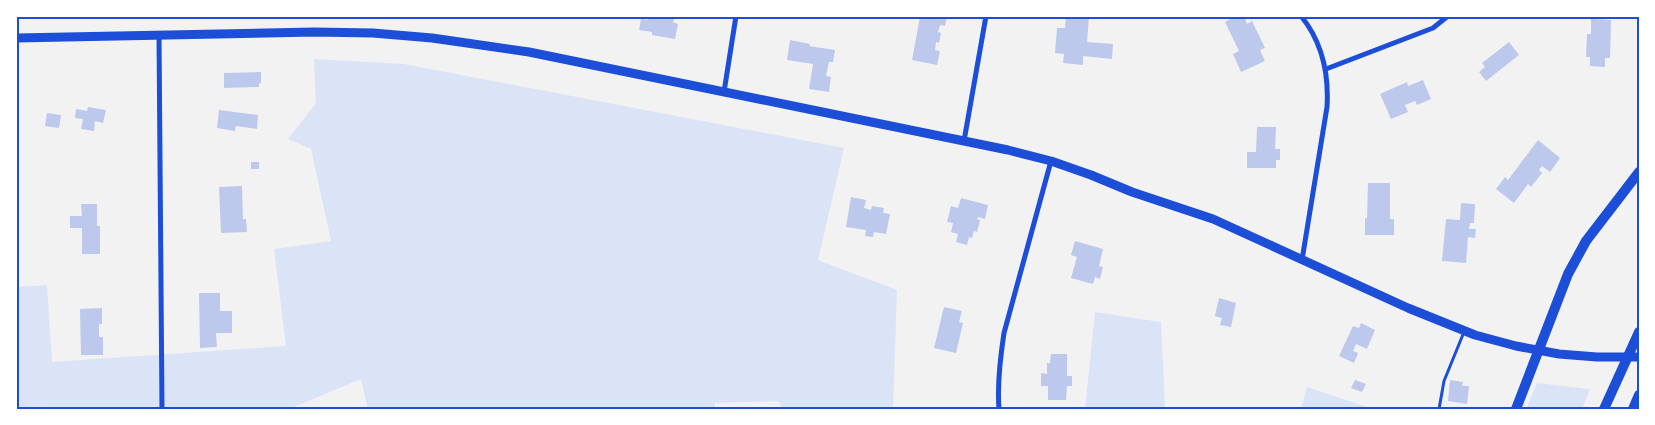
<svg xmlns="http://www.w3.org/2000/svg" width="1655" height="425" font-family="Ubuntu,sans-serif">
<rect width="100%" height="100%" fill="#f2f2f2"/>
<path fill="#dbe4f7" d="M 314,59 L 404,64 L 844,148 L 818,260 L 897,290 L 893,409 L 782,409 L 779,401 L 715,403 L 715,409 L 368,409 L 361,379 L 289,409 L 16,409 L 16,287 L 47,285 L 52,362 L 286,346 L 274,249 L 331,241 L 311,149 L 288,139 L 316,103 Z
M 1095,312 L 1161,322 L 1165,409 L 1085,409 Z
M 1537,383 L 1590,389 L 1582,409 L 1526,409 Z
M 1307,387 L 1373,409 L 1301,409 Z"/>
<path fill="#bdc9ec" d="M 648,16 L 675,16 L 673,22 L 678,24 L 675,39 L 652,35 L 652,32 L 639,30 L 641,19 L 648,20 Z
M 926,16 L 947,16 L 945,26 L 940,25 L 938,32 L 941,33 L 939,43 L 936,42 L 935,50 L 940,51 L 937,65 L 912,60 L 920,17 L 926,18 Z
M 1066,16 L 1089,16 L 1087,42 L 1113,44 L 1112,59 L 1083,56 L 1083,65 L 1063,63 L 1064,54 L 1055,53 L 1057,28 L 1065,28 Z
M 1236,16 L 1244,16 L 1247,24 L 1252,21 L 1265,48 L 1260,50 L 1265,61 L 1241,72 L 1233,54 L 1239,51 L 1225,22 Z
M 1591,19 L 1611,20 L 1610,58 L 1605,58 L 1605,67 L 1590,66 L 1590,57 L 1586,57 L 1587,34 L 1591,34 Z
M 790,40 L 810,44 L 809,46 L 835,50 L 833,62 L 829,62 L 826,76 L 831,77 L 829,92 L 809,89 L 813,64 L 787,60 Z
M 1509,42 L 1519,55 L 1486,81 L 1479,72 L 1485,67 L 1482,63 Z
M 261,72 L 261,83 L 259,83 L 259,87 L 224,88 L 224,73 Z
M 1423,80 L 1431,99 L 1417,105 L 1415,101 L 1405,105 L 1408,112 L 1391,119 L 1380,94 L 1407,82 L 1408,86 Z
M 88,107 L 106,110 L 103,123 L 95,121 L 94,131 L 81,129 L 83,119 L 75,118 L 76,109 L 87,111 Z
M 219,110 L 258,115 L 257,129 L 236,126 L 235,131 L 217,128 Z
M 47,113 L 61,115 L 59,128 L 45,126 Z
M 1257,127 L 1276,127 L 1275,149 L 1280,149 L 1280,160 L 1276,160 L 1276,168 L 1247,168 L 1247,152 L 1256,152 Z
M 1538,140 L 1560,158 L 1550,172 L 1542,166 L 1539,170 L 1542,173 L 1531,187 L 1528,184 L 1514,203 L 1496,189 L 1505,177 L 1508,180 Z
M 251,162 L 259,162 L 259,169 L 251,169 Z
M 1368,183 L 1390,183 L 1390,219 L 1394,219 L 1394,235 L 1365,235 L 1365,218 L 1367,218 Z
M 242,186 L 243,219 L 246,219 L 247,232 L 221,233 L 219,187 Z
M 851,197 L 866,200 L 864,208 L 871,210 L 872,206 L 884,208 L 883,213 L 890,214 L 886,234 L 874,232 L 873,237 L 865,236 L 866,230 L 846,227 Z
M 961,198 L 988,205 L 985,219 L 978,217 L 977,219 L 980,220 L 977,232 L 974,231 L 972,238 L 969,237 L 967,245 L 956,242 L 958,234 L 951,232 L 953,223 L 947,222 L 951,206 L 958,208 Z
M 1461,203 L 1475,204 L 1474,223 L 1470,223 L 1469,229 L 1476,229 L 1475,238 L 1468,237 L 1466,263 L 1442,261 L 1446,219 L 1460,220 Z
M 81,204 L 97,204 L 97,226 L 100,226 L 100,254 L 82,254 L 82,228 L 70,228 L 70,216 L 82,216 Z
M 1075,241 L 1103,249 L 1099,266 L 1103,267 L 1100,279 L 1095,277 L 1093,284 L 1071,278 L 1077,257 L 1071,255 Z
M 199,293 L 220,293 L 220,311 L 232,311 L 232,333 L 216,333 L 217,347 L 200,348 Z
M 1219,298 L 1236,303 L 1231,327 L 1220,325 L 1222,318 L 1215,316 Z
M 944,307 L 962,311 L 959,322 L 963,323 L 956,353 L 934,348 Z
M 102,308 L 102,324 L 99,324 L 99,337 L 103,337 L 103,355 L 81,355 L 80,309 Z
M 1361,323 L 1375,330 L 1367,349 L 1356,344 L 1353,351 L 1358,353 L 1354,363 L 1339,356 L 1353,326 L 1359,328 Z
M 1051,354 L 1067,354 L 1067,376 L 1072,376 L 1072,386 L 1067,386 L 1066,400 L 1048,400 L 1048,386 L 1041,386 L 1041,373 L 1047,374 L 1047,363 L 1050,363 Z
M 1355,380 L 1366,384 L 1362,392 L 1351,388 Z
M 1450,380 L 1463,382 L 1462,386 L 1469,386 L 1467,404 L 1448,401 Z"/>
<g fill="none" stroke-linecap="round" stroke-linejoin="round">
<path stroke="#1d4ed8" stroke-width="3" d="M 1439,409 L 1444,381 L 1464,332"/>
<path stroke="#1d4ed8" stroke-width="5" d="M 1301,16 C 1323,43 1329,74 1327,107 L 1302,260
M 159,35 L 162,409
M 1326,69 L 1433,28 L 1448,16
M 724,92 L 736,16
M 964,141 L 986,16
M 999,409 C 997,383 1000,359 1004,333 L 1051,161"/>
<path stroke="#1d4ed8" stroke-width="9" d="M 16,38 L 314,32 L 373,33 L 432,38 L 529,52 L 1008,150 L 1051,161 L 1091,175 L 1132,192 L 1213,219 L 1408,308 L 1475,335 L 1516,346 L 1559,354 L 1597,357 L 1639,357"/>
<path stroke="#1d4ed8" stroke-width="10" d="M 1516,409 L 1568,274 L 1586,241 L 1639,172
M 1604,409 L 1639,332
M 1633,409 L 1639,395"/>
</g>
<rect width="1655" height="425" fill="none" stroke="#ffffff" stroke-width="35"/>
<rect x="18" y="18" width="1620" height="390" fill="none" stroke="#1d4ed8" stroke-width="2"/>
</svg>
